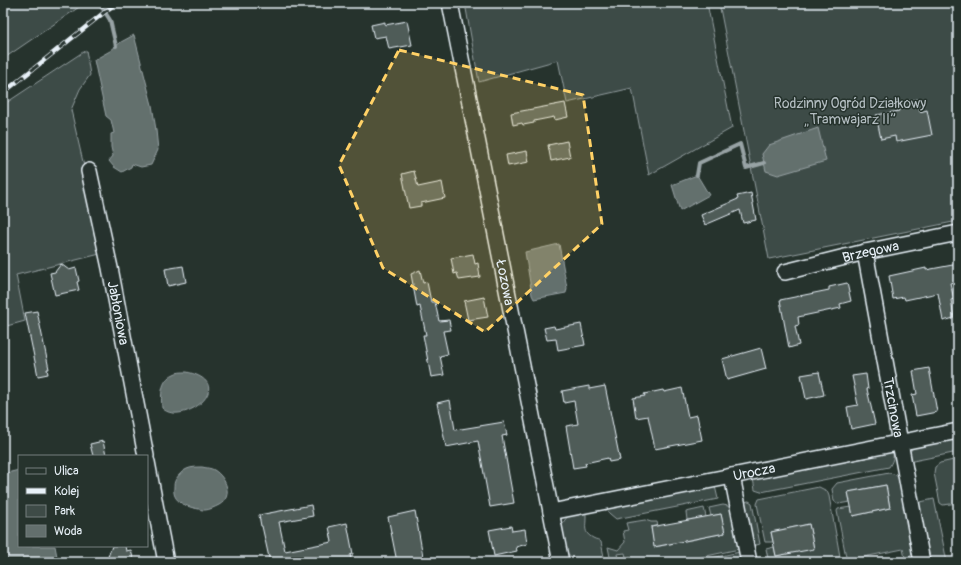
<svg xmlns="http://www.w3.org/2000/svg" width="961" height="565" font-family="Pangolin,sans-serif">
<rect width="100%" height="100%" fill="#26332d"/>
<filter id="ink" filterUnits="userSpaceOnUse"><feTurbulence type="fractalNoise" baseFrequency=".025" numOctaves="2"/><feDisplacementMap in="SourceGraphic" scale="8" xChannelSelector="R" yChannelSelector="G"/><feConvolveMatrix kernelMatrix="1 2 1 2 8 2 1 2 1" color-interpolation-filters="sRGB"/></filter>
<g filter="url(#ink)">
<path fill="#3e4b47" stroke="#939ea0" d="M 3,3 L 85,3 L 3,59 Z
M 465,3 L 707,3 L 732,128 L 649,175 L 632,88 L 567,103 L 558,60 L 479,82 Z
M 719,3 L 958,3 L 958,221 L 769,259 Z
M 86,50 L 90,75 L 80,89 L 71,110 L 104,253 L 16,275 L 25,321 L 3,327 L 3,105 Z
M 958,437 L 958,452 L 908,462 C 909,457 909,451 914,447 C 921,443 949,439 958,437 Z
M 889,452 L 893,453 C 894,458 892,462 889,467 L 761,492 L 755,490 L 753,478 Z
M 958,459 L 958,503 L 943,505 L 940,503 L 934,473 L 935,467 L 940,463 Z
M 889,473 L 894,474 L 898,477 L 913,552 L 910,557 L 905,558 L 903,549 L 854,559 L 854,562 L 847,562 L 837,511 L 838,509 L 851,507 L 853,516 L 890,508 L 886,485 L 848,492 L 850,502 L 838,504 L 834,501 L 832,489 L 837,483 Z
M 715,486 L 718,499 L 616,519 L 603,508 Z
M 819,487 L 827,491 L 829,496 L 841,562 L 769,562 L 766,549 L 774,547 L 776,556 L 814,548 L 809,524 L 771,532 L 773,542 L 765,542 L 757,504 L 759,499 Z
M 934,499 L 947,562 L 928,562 L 916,503 Z
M 749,501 L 752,503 L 760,544 L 753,546 L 742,502 Z
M 723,505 L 728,506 L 732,512 L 739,549 L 679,562 L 657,562 L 626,557 L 625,553 L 617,554 L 618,558 L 617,559 L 617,562 L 611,562 L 608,547 L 618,550 L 625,542 L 623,531 L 628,530 L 626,523 L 645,520 L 651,522 L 657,522 L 658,526 L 651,528 L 655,547 L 725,533 L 721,514 L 711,516 L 709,508 Z
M 704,508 L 706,517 L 687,520 L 686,512 Z
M 586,511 C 586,513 586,516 586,518 C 586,526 583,533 593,538 C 596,540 599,539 601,542 L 605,562 L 577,562 L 565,551 L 561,530 L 562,525 L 564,521 L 569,515 Z
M 740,552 L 742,562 L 692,562 Z"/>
<path fill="#636f6d" stroke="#98a3a5" d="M 134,35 L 152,105 L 156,130 L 158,150 L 151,165 L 141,167 L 132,164 L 131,167 L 122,172 L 114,167 L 109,161 L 113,156 L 111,147 L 111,134 L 114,133 L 111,120 L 106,116 L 94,60 L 110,51 L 121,42 Z
M 818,128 L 826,161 L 778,175 L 766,171 L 762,154 L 769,145 Z
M 697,175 L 709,195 L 680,211 L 672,185 Z
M 559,244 L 567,288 L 566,293 L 534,299 L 532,295 L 525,252 Z
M 187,372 C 240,384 182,428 162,408 C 161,396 160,380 174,374 C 177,372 182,372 187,372 Z
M 202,467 C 206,468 211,468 214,470 C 226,477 234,497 219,505 C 215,507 209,510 205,510 C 203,510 201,510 199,509 C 187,507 172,502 174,488 C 174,485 174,482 176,479 C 179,475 182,471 187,469 C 191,467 197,467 202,467 Z
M 19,470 L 19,546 L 55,546 L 58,562 L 3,562 L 3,557 L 7,555 L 8,545 L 3,522 L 3,474 Z"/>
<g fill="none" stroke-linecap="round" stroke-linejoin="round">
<path stroke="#98a3a5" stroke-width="4" d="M 99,3 L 110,20 L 116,46
M 697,175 L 699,163 L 740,144 L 746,168 L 764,163"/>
</g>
<path fill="#505c59" stroke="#e8f1f8" d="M 407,21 L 412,45 L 389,49 L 386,36 L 374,38 L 371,25 L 385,22 L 385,25 Z
M 918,99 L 920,112 L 927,110 L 932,135 L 896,142 L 895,136 L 881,139 L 876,115 L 899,111 L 897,103 Z
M 565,103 L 568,117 L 555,120 L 554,117 L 534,121 L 534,123 L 523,125 L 522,123 L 513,125 L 511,113 Z
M 567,141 L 570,157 L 551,161 L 548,145 Z
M 527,151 L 529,162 L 508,166 L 506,155 Z
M 414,171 L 418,187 L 442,182 L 445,198 L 421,203 L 421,206 L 409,208 L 402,174 Z
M 751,193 L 756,220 L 743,223 L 740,210 L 705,225 L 701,215 L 738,199 L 737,196 Z
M 473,254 L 475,264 L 478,263 L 480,277 L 459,280 L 457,273 L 454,274 L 451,258 Z
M 61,264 L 69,270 L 76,268 L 79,281 L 77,282 L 79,290 L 55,295 L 50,273 L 55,272 Z
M 958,264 L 958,281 L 950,283 L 954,299 L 951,300 L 954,318 L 943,321 L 938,293 L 905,300 L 904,297 L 893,299 L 889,276 L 926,268 L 926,270 Z
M 183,266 L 186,282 L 168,286 L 165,269 Z
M 420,270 L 423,283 L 427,282 L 431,302 L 435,302 L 439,321 L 449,320 L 451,330 L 443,331 L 448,354 L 440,356 L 444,375 L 431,377 L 423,335 L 426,335 L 420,306 L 417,307 L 411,274 Z
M 847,283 L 851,301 L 840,304 L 841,308 L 798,317 L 799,325 L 795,326 L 799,345 L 789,348 L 780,300 L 829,290 L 829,287 Z
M 484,297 L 488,317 L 468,320 L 464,301 Z
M 37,311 L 49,369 L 47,369 L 48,374 L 38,376 L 25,313 Z
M 581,324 L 585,345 L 558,350 L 556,339 L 547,340 L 544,328 L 554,326 L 555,329 Z
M 761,348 L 766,369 L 727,380 L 722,359 Z
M 929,368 L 937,412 L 916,416 L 912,395 L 917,394 L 913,371 Z
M 819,372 L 824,395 L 806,399 L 801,375 Z
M 866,374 L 868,389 L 867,389 L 875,424 L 851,429 L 847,407 L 858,405 L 852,376 Z
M 589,386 L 589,389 L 605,386 L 620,460 L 609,462 L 608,458 L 585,463 L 586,466 L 573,468 L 566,426 L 578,424 L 574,401 L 564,403 L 562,391 Z
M 682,388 L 688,417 L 697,415 L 702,440 L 655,449 L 648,416 L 636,418 L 633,398 L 645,396 L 644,394 L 663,390 L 664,392 Z
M 450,400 L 455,430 L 504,422 L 507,435 L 502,436 L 514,503 L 490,507 L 478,441 L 446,447 L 437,403 Z
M 103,441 L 106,456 L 93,456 L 90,444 Z
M 886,485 L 890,508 L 853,516 L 848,492 Z
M 311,505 L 313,516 L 279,522 L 285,551 L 332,542 L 329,527 L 347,523 L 353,554 L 350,555 L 352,562 L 270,562 L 262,526 L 261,526 L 259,515 Z
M 415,511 L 424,562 L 397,562 L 388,517 Z
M 721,514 L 725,533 L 654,547 L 651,527 Z
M 809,524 L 814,549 L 776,556 L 771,532 Z
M 511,526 L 512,531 L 525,529 L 527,544 L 516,547 L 517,551 L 494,556 L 489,530 Z
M 112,546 L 125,546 L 126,551 L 131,550 L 134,562 L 106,562 Z"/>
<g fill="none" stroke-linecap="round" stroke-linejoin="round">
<defs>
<g id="minor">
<path id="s1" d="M 450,3 L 561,562"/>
<path id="s2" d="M 89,171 L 110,268 L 146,456"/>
<path id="s3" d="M 865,252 L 922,562"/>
<path id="s4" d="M 785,272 L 865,252 L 958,233"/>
<path d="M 147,462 L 166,562"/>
<path d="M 732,476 L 749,562"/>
<path id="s5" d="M 551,512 L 958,431"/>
</g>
</defs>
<use href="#minor" stroke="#e8f1f8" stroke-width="18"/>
<use href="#minor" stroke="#26332d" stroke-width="15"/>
<defs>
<path id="rail" d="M 3,93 L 116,3"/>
</defs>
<use href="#rail" stroke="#e8f1f8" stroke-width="4.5"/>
<use href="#rail" stroke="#26332d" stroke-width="3" stroke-dasharray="9" stroke-linecap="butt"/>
</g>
</g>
<path fill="#ffd166" fill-opacity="0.2" stroke="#ffd166" stroke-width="3" stroke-dasharray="8 5" stroke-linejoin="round" d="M 399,50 L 583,95 L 602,224 L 485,332 L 383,268 L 339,165 Z"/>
<g text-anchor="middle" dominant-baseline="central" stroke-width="3" stroke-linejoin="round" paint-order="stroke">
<g font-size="14" fill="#b5bfc3" stroke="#26332d">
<text x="850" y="103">Rodzinny Ogród Działkowy<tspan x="850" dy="16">„Tramwajarz II”</tspan></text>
</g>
<g font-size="14" fill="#e8f1f8" stroke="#26332d">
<text stroke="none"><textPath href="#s4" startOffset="88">Brzegowa</textPath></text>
<text stroke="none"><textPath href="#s1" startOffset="285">Łozowa</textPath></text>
<text stroke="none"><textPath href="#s2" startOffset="145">Jabłoniowa</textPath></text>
<text stroke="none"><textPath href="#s3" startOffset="158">Trzcinowa</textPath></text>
<text stroke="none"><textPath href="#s5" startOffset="207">Urocza</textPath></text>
</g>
</g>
<rect width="961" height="565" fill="none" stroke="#26332d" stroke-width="16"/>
<rect x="8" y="8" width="945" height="549" fill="none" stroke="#e8f1f8" stroke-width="1.5" filter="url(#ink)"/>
<rect x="18" y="455" width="130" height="92" fill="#26332d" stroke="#747f7e"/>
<rect x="26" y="468" width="20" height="6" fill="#26332d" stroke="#747f7e"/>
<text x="54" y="475" font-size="12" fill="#e8f1f8">Ulica</text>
<rect x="26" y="488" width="20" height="6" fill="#e8f1f8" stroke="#747f7e"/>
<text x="54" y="495" font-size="12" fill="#e8f1f8">Kolej</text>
<rect x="26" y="505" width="20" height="12" fill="#3e4b47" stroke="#747f7e"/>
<text x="54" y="515" font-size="12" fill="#e8f1f8">Park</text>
<rect x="26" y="525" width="20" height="12" fill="#636f6d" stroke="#747f7e"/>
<text x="54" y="535" font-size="12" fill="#e8f1f8">Woda</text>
</svg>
